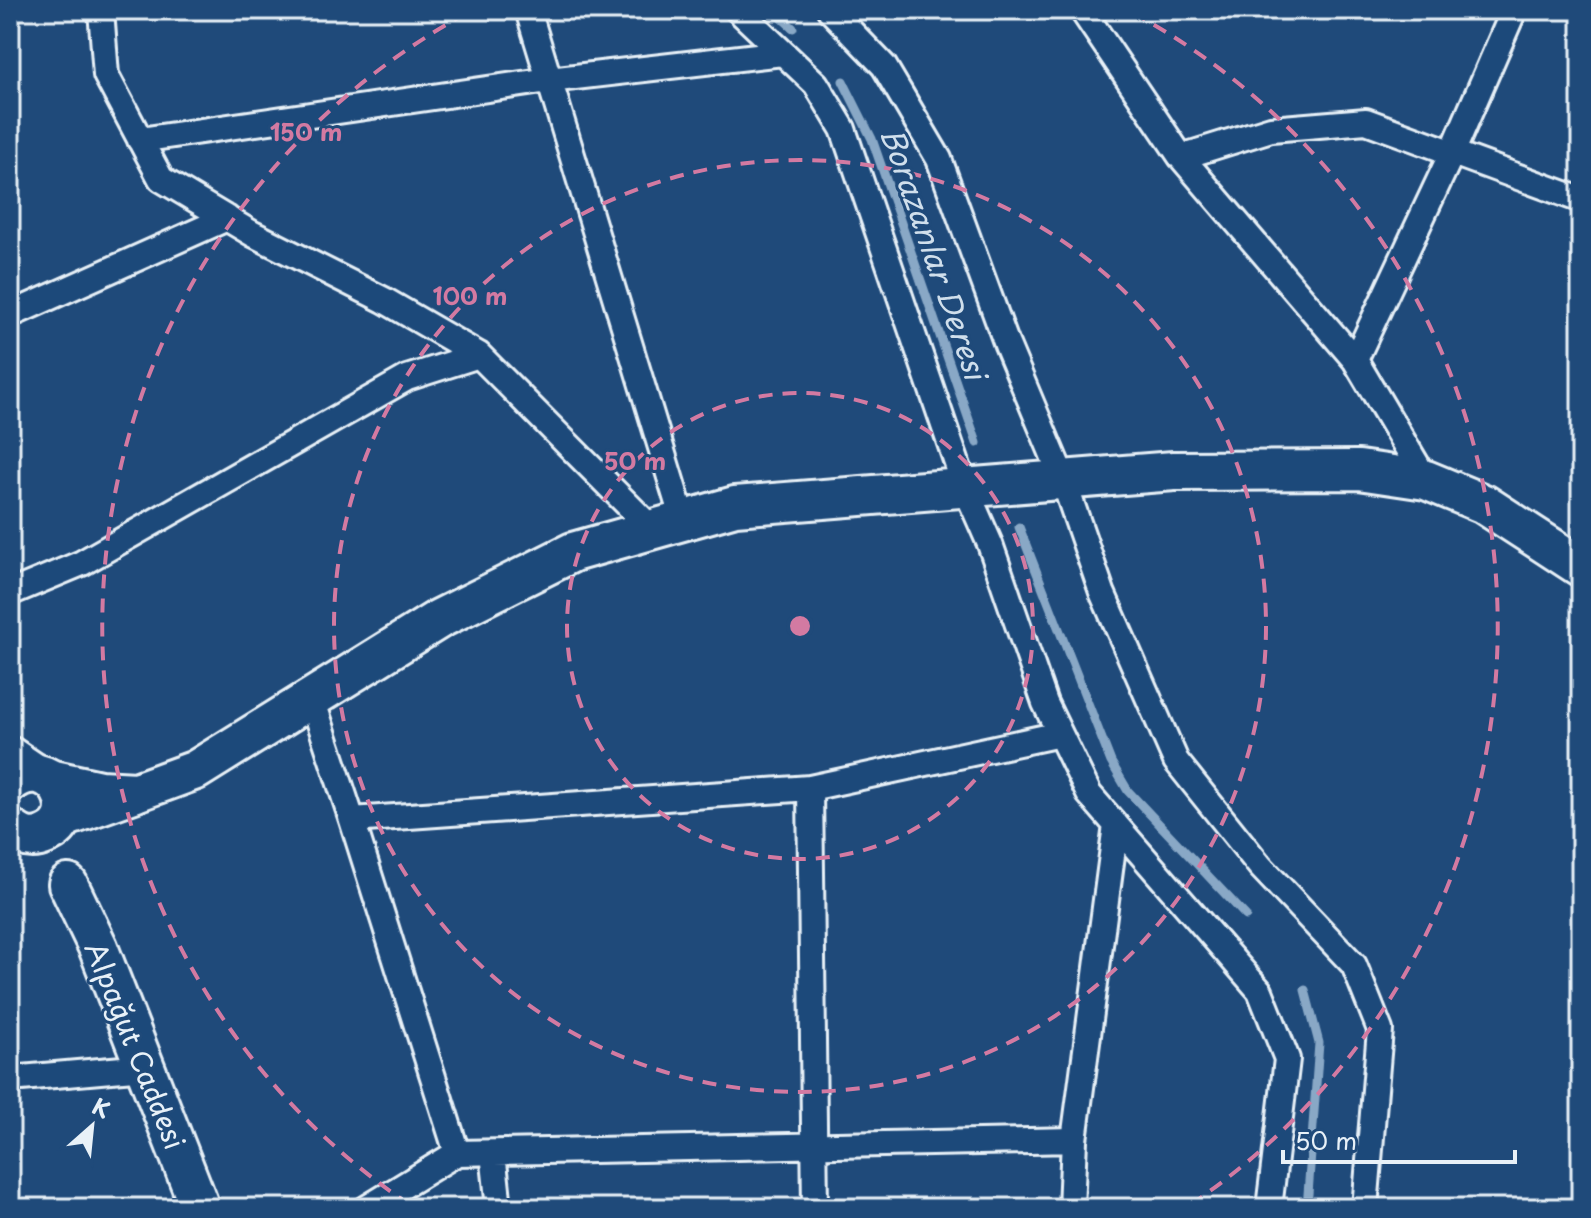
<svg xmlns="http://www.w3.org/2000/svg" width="1591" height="1218" font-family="'Playpen Sans',sans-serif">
<rect width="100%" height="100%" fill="#1f4a7a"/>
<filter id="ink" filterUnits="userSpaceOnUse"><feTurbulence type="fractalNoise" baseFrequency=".0125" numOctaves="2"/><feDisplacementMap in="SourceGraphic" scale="16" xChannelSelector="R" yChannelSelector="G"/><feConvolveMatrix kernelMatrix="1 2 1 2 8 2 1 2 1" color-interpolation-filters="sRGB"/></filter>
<g filter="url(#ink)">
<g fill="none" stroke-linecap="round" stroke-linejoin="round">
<path stroke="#89a8c6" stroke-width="9" d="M 773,10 L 793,28
M 843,81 L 872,139 L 977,443
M 1019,527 L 1111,762 L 1128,791 L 1246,916
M 1305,990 L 1319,1043 L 1307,1208"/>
<defs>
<path id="street" d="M 101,10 L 106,75 L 161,179 L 253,234 L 384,300 L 479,355
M 528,10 L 683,520
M 738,10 L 816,84 L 843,129 L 965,487 L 990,544 L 1045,703 L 1089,794 L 1260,991 L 1287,1059 L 1269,1208
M 830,10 L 884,66 L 939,159 L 1007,345 L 1063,479 L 1102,592 L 1176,761 L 1260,866 L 1354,965 L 1380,1030 L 1365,1208
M 1082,10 L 1181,157 L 1355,360 L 1426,480
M 140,140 L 549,80 L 783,53
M 1181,157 L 1271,129 L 1366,121 L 1581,200
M 10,315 L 227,218
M 1355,360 L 1452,153 L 1514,10
M 10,593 L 82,563 L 407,378 L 479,355 L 652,529
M 312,699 L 352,820 L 810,788 L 1060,734
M 810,788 L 815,1208
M 352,820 L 457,1153
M 10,1079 L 145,1067
M 493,1153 L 499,1208
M 367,1208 L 457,1153 L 1074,1140
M 1071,1208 L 1074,1140 L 1116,825"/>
<path id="secondary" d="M 10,754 L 41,775"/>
<path id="primary" d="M 50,779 L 100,790 L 136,792 L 63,818
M 10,783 C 52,749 89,818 45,835 C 32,841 21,837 10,828
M 136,792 L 196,770 L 439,619 L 573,552 L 735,506 L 1174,471 L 1359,470 L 1426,480 L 1484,504 L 1581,567
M 68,884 L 98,947 L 200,1208"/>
</defs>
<use href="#street" stroke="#e8f1f8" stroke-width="30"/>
<use href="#secondary" stroke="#e8f1f8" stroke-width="40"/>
<use href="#primary" stroke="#e8f1f8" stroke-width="44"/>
<use href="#street" stroke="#1f4a7a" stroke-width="24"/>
<use href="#secondary" stroke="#1f4a7a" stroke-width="34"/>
<use href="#primary" stroke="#1f4a7a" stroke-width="38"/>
</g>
</g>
<g fill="none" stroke="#d37aa2" stroke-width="4" stroke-dasharray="14 10">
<circle cx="800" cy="626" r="233"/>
<circle cx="800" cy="626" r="466"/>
<path d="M410 1205A698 698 0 0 1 467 13M1133 13A698 698 0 0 1 1190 1205"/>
</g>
<g text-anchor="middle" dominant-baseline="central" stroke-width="6" stroke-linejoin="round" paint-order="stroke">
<g font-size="28" fill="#e8f1f8" stroke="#1f4a7a">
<text transform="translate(136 1045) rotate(68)">Alpağut Caddesi</text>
</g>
<g font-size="30" font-style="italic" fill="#d0dfec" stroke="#1f4a7a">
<text transform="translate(935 253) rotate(71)">Borazanlar Deresi</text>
</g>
</g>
<circle cx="800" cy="626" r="12" fill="#d37aa2" stroke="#1f4a7a" stroke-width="4"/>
<g font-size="24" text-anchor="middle" font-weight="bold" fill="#d37aa2" stroke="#1f4a7a" stroke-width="6" stroke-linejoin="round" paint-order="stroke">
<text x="306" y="141">150 m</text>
<text x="470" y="305">100 m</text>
<text x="635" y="470">50 m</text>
</g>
<rect width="1591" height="1218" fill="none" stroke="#1f4a7a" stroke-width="40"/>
<rect x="20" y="20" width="1551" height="1178" fill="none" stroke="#e8f1f8" stroke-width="3" filter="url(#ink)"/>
<g transform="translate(92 1126) rotate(27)" stroke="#1f4a7a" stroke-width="6" paint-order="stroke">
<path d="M0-6L14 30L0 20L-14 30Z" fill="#e8f1f8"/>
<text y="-12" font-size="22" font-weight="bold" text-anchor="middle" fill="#e8f1f8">K</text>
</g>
<path d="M1283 1150v12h232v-12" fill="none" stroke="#e8f1f8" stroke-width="4"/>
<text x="1295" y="1150" font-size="24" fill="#e8f1f8" stroke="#1f4a7a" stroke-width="6" paint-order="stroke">50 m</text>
</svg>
